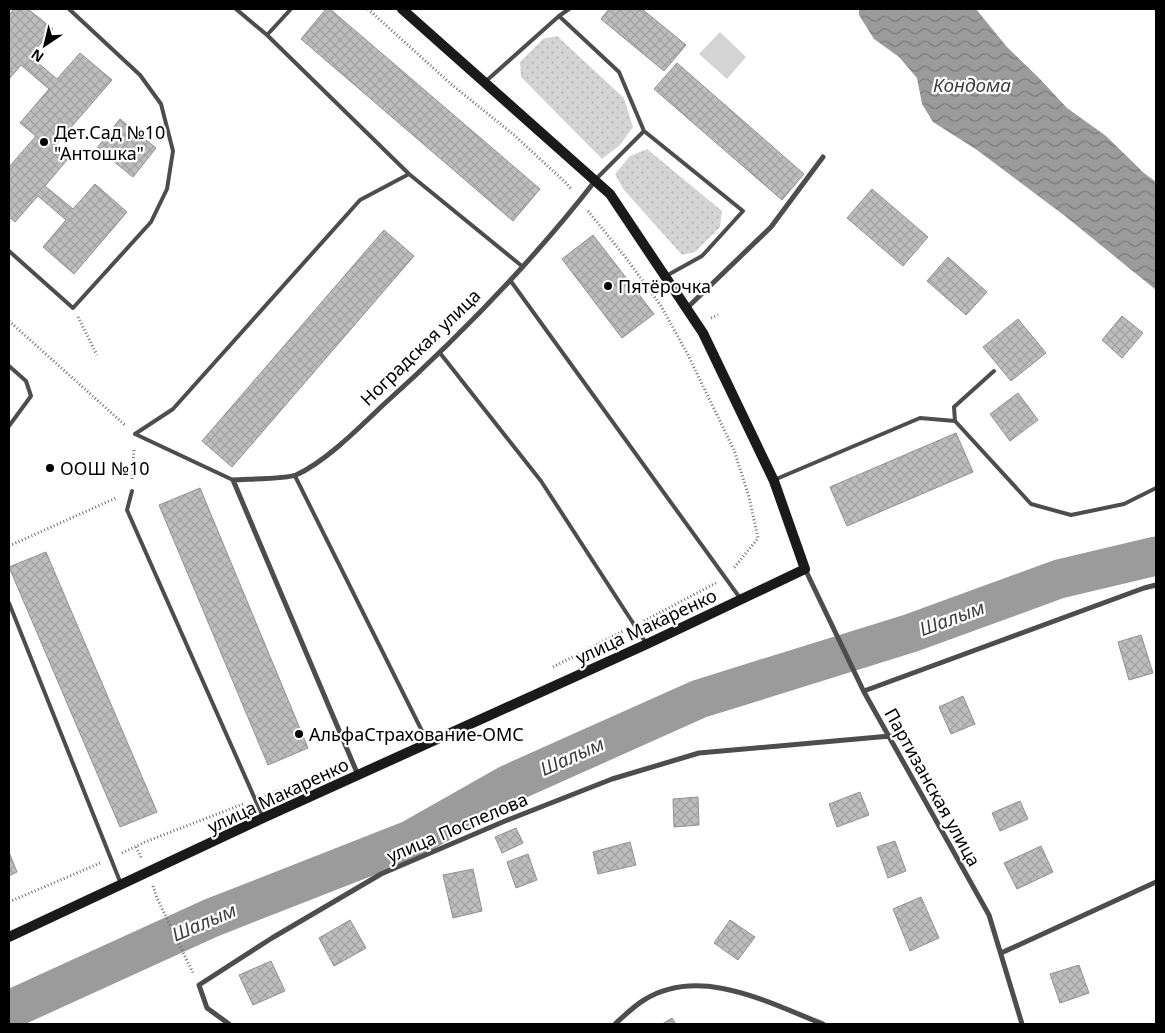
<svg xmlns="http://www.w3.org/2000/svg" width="1165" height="1033" font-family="'Noto Sans',sans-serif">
<defs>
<pattern id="grass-dots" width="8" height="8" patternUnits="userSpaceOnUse" patternTransform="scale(1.25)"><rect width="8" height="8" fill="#d4d4d4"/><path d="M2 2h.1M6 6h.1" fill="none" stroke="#b4b4b4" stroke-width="1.8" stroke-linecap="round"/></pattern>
<pattern id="water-waves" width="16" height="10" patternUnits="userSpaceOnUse" patternTransform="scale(1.25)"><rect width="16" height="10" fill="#9b9b9b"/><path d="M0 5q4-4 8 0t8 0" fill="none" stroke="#7c7c7c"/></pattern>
<pattern id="building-cross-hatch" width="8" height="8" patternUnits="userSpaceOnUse" patternTransform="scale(1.25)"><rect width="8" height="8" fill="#bdbdbd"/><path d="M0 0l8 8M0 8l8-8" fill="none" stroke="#a1a1a1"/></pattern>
</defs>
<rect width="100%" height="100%" fill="#fff"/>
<path fill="url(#grass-dots)" d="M 557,36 L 624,98 L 633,127 L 620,145 L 602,159 L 521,77 L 520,62 L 543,39 Z
M 647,149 L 722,211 L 720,227 L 695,252 L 682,255 L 624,190 L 615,174 L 630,156 Z"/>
<path fill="#d4d4d4" d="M 720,32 L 746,57 L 727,79 L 699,54 Z"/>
<path fill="url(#water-waves)" d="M 859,9 L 976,9 L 1007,47 L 1040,79 L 1067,108 L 1106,136 L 1144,173 L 1156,182 L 1156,290 L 1065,216 L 977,150 L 933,122 L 922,104 L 917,78 L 899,57 L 874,39 L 859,15 Z"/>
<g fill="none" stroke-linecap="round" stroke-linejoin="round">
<path stroke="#9b9b9b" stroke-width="39" d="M 9,1010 L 211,918 L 410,840 L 509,784 L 699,699 L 911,633 L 1059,579 L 1156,556"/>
</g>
<path fill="url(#building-cross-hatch)" stroke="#919191" d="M 14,9 L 28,9 L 53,29 L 30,56 L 57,79 L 80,53 L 112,80 L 53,148 L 67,160 L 45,186 L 73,209 L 95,184 L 127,212 L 74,274 L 43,247 L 66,220 L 38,196 L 15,222 L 9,217 L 9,167 L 36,136 L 20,123 L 49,89 L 21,65 L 9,79 L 9,15 Z
M 326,9 L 330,9 L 540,189 L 513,221 L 301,39 Z
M 609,9 L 642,9 L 686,45 L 664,71 L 601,19 Z
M 677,63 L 804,174 L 782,200 L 654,89 Z
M 120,119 L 156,148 L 133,177 L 97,148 Z
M 872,189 L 928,237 L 903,266 L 847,218 Z
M 384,230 L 414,256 L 232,467 L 202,441 Z
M 593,235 L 654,314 L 622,338 L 562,259 Z
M 948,257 L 987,292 L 966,315 L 927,281 Z
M 1122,316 L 1143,333 L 1122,358 L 1102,340 Z
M 1018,319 L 1046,353 L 1011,381 L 983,347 Z
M 1018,393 L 1038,420 L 1010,441 L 990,414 Z
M 956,433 L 973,472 L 847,526 L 830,487 Z
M 200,488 L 308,748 L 268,765 L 159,505 Z
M 46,552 L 157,812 L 120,827 L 9,567 Z
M 1141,635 L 1153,673 L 1129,680 L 1118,642 Z
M 963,696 L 975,724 L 951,734 L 939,707 Z
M 860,792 L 869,815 L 837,827 L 829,804 Z
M 698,797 L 699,825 L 674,827 L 673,799 Z
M 1020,801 L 1028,819 L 1000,831 L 992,813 Z
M 516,828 L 523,843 L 502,853 L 495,837 Z
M 895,841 L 906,871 L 888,878 L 877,847 Z
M 630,842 L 636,865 L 598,874 L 593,852 Z
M 1041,846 L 1053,872 L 1017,889 L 1004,863 Z
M 9,852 L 17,872 L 9,876 Z
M 528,854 L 537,880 L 516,888 L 507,862 Z
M 473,869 L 482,911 L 453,918 L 443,875 Z
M 921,897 L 939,938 L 910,951 L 893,909 Z
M 350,920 L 366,948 L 334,966 L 319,938 Z
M 730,920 L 755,937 L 738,960 L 714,943 Z
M 271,961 L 285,991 L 253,1005 L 239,975 Z
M 1079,965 L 1089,993 L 1060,1003 L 1050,974 Z
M 672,1018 L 676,1024 L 662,1024 Z"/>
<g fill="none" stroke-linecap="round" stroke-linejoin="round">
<path stroke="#6f6f6f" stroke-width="3" stroke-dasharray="1 2.5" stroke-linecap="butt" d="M 368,9 L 451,84 L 514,135 L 565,182 L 572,190
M 588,211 L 626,258 L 661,306 L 688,355 L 734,450 L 749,497 L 758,538 L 734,568
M 78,317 L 97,355
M 711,318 L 718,315
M 9,321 L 126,426
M 132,479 L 134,448
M 9,546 L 116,498
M 644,621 L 716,583
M 553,667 L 625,630
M 265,796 L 292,785
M 136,847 L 142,859
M 122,853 L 145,842 L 243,804
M 153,886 L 157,898 L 193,973
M 9,902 L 100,863"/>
<path stroke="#4d4d4d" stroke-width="4" d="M 236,9 L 267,35 L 291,9
M 559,16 L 619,72 L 644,131 L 743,211 L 702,256 L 666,276
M 267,35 L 409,174 L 523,267
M 485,82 L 559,16 L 569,9
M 596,179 L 644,131
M 9,251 L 73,308 L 151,222 L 167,189 L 173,151 L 161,104 L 140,75 L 69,9
M 510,280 L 740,598
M 440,353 L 541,481 L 646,643
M 9,366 L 26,381 L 31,396 L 9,426
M 955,421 L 954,407 L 994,371
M 295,476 L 427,741
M 233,480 L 135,434 L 173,409 L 360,200 L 409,174
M 774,480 L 920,418 L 955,421 L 1031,504 L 1071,515 L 1124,504 L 1156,488
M 132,491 L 127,510 L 263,817
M 9,603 L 121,884"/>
<path stroke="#4d4d4d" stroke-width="5" d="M 687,308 L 771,227 L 823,157
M 805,569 L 864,692 L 989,915 L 1022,1024
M 864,691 L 1144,588 L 1156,585
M 358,775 L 233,480 C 246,479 286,479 296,475 C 325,462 359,428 382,406 C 459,337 531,263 595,181
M 1001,953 L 1156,882
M 229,1024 L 207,1008 L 199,985 L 272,938 L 381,874 L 505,821 L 612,779 L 699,753 L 890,736
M 615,1024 C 624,1016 634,1006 644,1000 C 700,965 769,1003 823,1024"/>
<path stroke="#1a1a1a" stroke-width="10" d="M 9,937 L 263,818 L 647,644 L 805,569 L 774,481 L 703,333 L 610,194 L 402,9"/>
</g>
<g fill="#000" stroke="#fff" stroke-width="2">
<circle cx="44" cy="142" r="5"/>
<circle cx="608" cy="286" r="5"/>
<circle cx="50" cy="468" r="5"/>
<circle cx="299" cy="734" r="5"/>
</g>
<g text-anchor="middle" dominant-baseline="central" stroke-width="4.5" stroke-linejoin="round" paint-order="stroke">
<g font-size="18" fill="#000" stroke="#fff" text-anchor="start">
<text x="54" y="132">Дет.Сад №10<tspan x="54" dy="21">"Антошка"</tspan></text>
<text x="618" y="286">Пятёрочка</text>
<text x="60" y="468">ООШ №10</text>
<text x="309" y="734">АльфаСтрахование-ОМС</text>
</g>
<g font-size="18" fill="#000" stroke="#fff">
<text transform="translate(420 347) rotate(-44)">Ноградская улица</text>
<text transform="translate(646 626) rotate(-25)">улица Макаренко</text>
<text transform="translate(933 787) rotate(61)">Партизанская улица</text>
<text transform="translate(278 795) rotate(-25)">улица Макаренко</text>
<text transform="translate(457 827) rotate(-23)">улица Поспелова</text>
</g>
<g font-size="19" font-style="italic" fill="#3c3c3c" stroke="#fff">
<text x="972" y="85">Кондома</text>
<text transform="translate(952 618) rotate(-20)">Шалым</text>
<text transform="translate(572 756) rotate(-24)">Шалым</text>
<text transform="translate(204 922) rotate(-23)">Шалым</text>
</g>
</g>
<rect width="1165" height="1033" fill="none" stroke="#000000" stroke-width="20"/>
<g transform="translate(45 45) rotate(215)" stroke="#ffffff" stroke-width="4" paint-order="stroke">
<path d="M0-4L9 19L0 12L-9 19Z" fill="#000000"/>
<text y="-8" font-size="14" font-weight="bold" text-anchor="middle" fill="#000000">N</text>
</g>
</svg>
